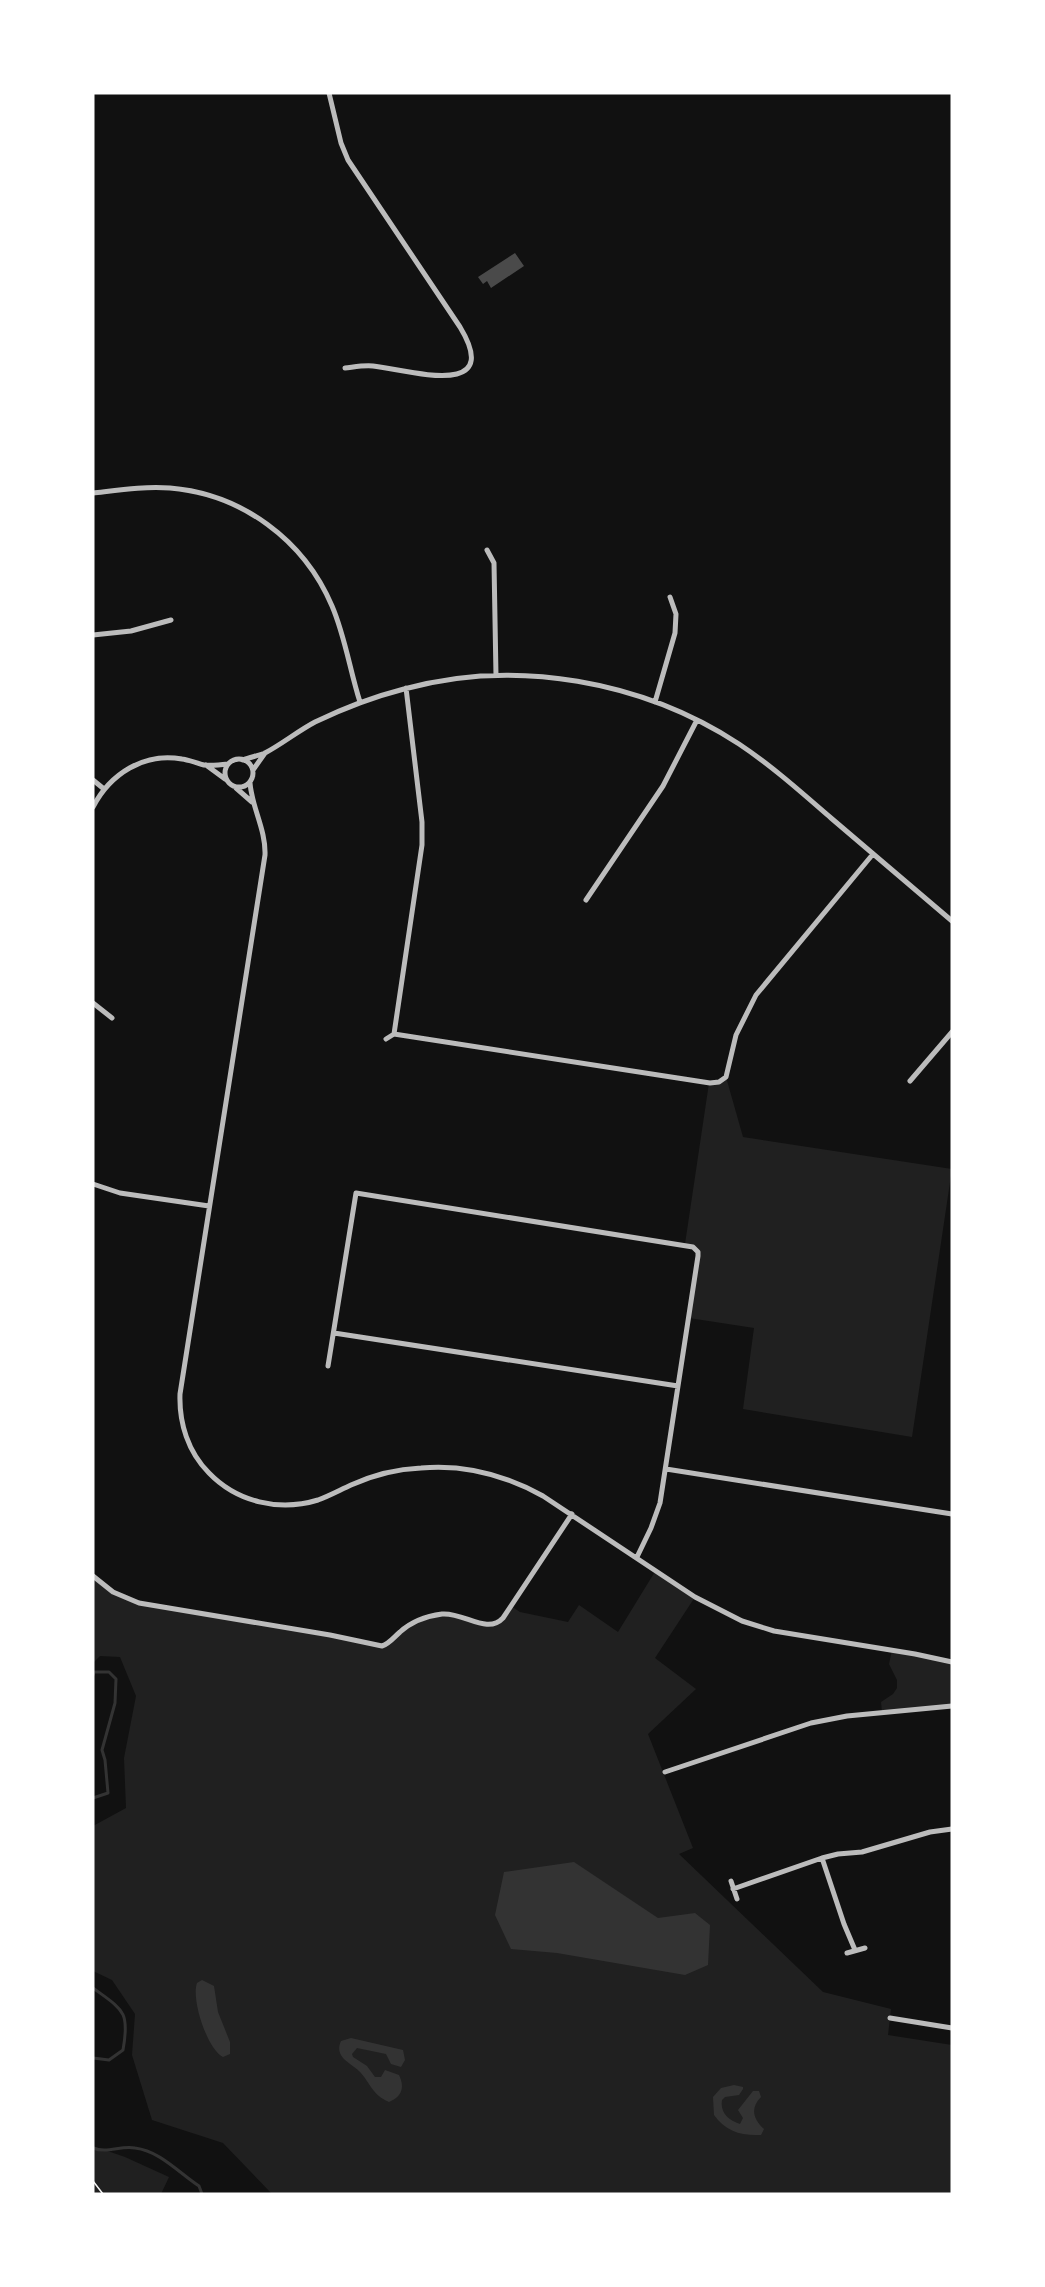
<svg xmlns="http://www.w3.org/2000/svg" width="1045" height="2287" font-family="'Work Sans',sans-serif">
<rect width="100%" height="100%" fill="#111"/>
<path fill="#202020" d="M 726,1077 L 743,1137 L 952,1169 L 912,1437 L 743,1409 L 754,1328 L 689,1318 L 698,1252 L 685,1244 L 709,1083 Z
M 656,1570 L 695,1597 L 655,1658 L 696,1689 L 648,1734 L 693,1848 L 679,1854 L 823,1992 L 891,2009 L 888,2035 L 952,2045 L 952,2194 L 272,2194 L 223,2143 L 152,2120 L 132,2055 L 135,2014 L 112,1980 L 93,1971 L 93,1826 L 126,1808 L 124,1758 L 136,1696 L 120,1657 L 100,1656 L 93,1663 L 93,1576 L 130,1600 L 382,1646 L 407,1626 L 443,1614 L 493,1625 L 511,1606 L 520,1612 L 568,1622 L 579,1605 L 618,1632 Z
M 892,1650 L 952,1662 L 952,1706 L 882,1712 L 881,1702 L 893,1694 L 897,1688 L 897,1680 L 889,1664 Z
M 93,2146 L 125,2157 L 169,2177 L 161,2194 L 93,2194 Z"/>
<path fill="#333" d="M 574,1862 L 658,1918 L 695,1913 L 710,1925 L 708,1965 L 685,1975 L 557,1953 L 511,1949 L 495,1915 L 504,1872 Z
M 202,1980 L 214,1986 L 218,2012 L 230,2042 L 230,2054 L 223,2057 C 207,2049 191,1999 197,1983 Z
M 351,2038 L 403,2050 L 405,2060 L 401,2067 L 391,2064 L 386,2054 L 357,2048 L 352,2054 L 353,2057 L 367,2066 L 375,2077 L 381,2077 L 385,2070 L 399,2075 C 405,2087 402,2097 389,2102 C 372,2095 370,2082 359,2071 C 349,2062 334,2057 341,2041 Z
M 734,2085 L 743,2087 L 743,2089 L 739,2095 L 725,2097 L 722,2100 C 720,2113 728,2120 740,2124 L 743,2118 L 738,2110 L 753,2091 L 759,2091 L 761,2097 C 750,2108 753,2119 764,2129 L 761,2135 C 741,2136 725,2131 714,2115 L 713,2097 L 721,2088 Z"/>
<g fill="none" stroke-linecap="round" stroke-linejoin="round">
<path stroke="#333" stroke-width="3" d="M 93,1675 L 94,1672 L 109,1672 L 116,1679 L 115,1703 L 102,1750 L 105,1760 L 108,1793 L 93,1798
M 93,1988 C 123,2010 130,2011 123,2050 L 109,2060 L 93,2058
M 93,2148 C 107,2154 121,2145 135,2148 C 160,2151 179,2173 199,2186 L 202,2194"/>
</g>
<path fill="#4a4a4a" d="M 515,253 L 524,266 L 491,288 L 487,281 L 483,284 L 478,277 Z"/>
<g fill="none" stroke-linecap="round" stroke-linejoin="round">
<path stroke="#f5f5f5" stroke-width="1.5" d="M 93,2181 L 103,2194"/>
<path stroke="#bcbcbc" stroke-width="5" d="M 329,93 L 341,143 L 348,160 L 460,327 C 504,400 409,370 373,366 C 364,365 354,367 345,368
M 93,493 C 119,490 145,486 170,488 C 242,494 304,540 332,606 C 345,636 350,671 360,702
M 487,550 L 494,563 L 496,676
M 93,635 L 131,631 L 171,620
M 406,688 L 422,822 L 422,845 L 394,1034 L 710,1083 L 719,1082 L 726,1077 L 736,1035 L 756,995 L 873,854
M 655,702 L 675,633 L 676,614 L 670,597
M225 773a14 14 0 1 1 28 0a14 14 0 1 1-28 0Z
M 243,760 C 250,757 258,756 265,753 C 282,744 298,731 315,722 C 344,708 373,697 404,689 C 516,658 643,681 739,744 C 772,766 801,792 831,818 C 871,852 912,887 952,921
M 206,765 L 225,779
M 253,770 L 265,753
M 93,780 L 104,789
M 250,783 C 252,808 266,830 265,855 L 180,1394 C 179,1423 188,1452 209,1473 C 237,1502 279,1512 318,1500 C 329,1496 340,1490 351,1485 C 373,1475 397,1469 421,1468 C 465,1464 505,1475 543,1496 L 695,1597 L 742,1621 L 774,1631 L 915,1654 L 952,1662
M 236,788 L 252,802
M 93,807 C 110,774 144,752 182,759 C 189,760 197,763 204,765 C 212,766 220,765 228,764
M 586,900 L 663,786 L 697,720
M 93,1003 L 112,1018
M 386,1039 L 394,1034
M 910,1081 L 952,1032
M 93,1184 L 120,1193 L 209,1206
M 334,1333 L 678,1386
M 328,1366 L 356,1193 L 693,1247 L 698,1252 L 698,1256 L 660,1503 L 651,1528 L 637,1557
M 666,1469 L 952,1514
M 93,1576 L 113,1592 L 139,1603 L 330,1635 L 382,1646 C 389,1644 394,1637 400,1632 C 412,1621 427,1616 442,1614 C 464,1612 487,1635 503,1618 L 572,1514
M 665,1772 L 811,1723 L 847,1716 L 952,1706
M 822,1858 L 844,1924 L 855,1950
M 731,1881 L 737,1899
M 733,1889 L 822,1858 L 838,1854 L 862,1852 L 930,1832 L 952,1829
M 847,1953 L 865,1948
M 890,2018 L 952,2028"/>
</g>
<rect width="1045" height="2287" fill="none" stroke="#ffffff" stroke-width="189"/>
</svg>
